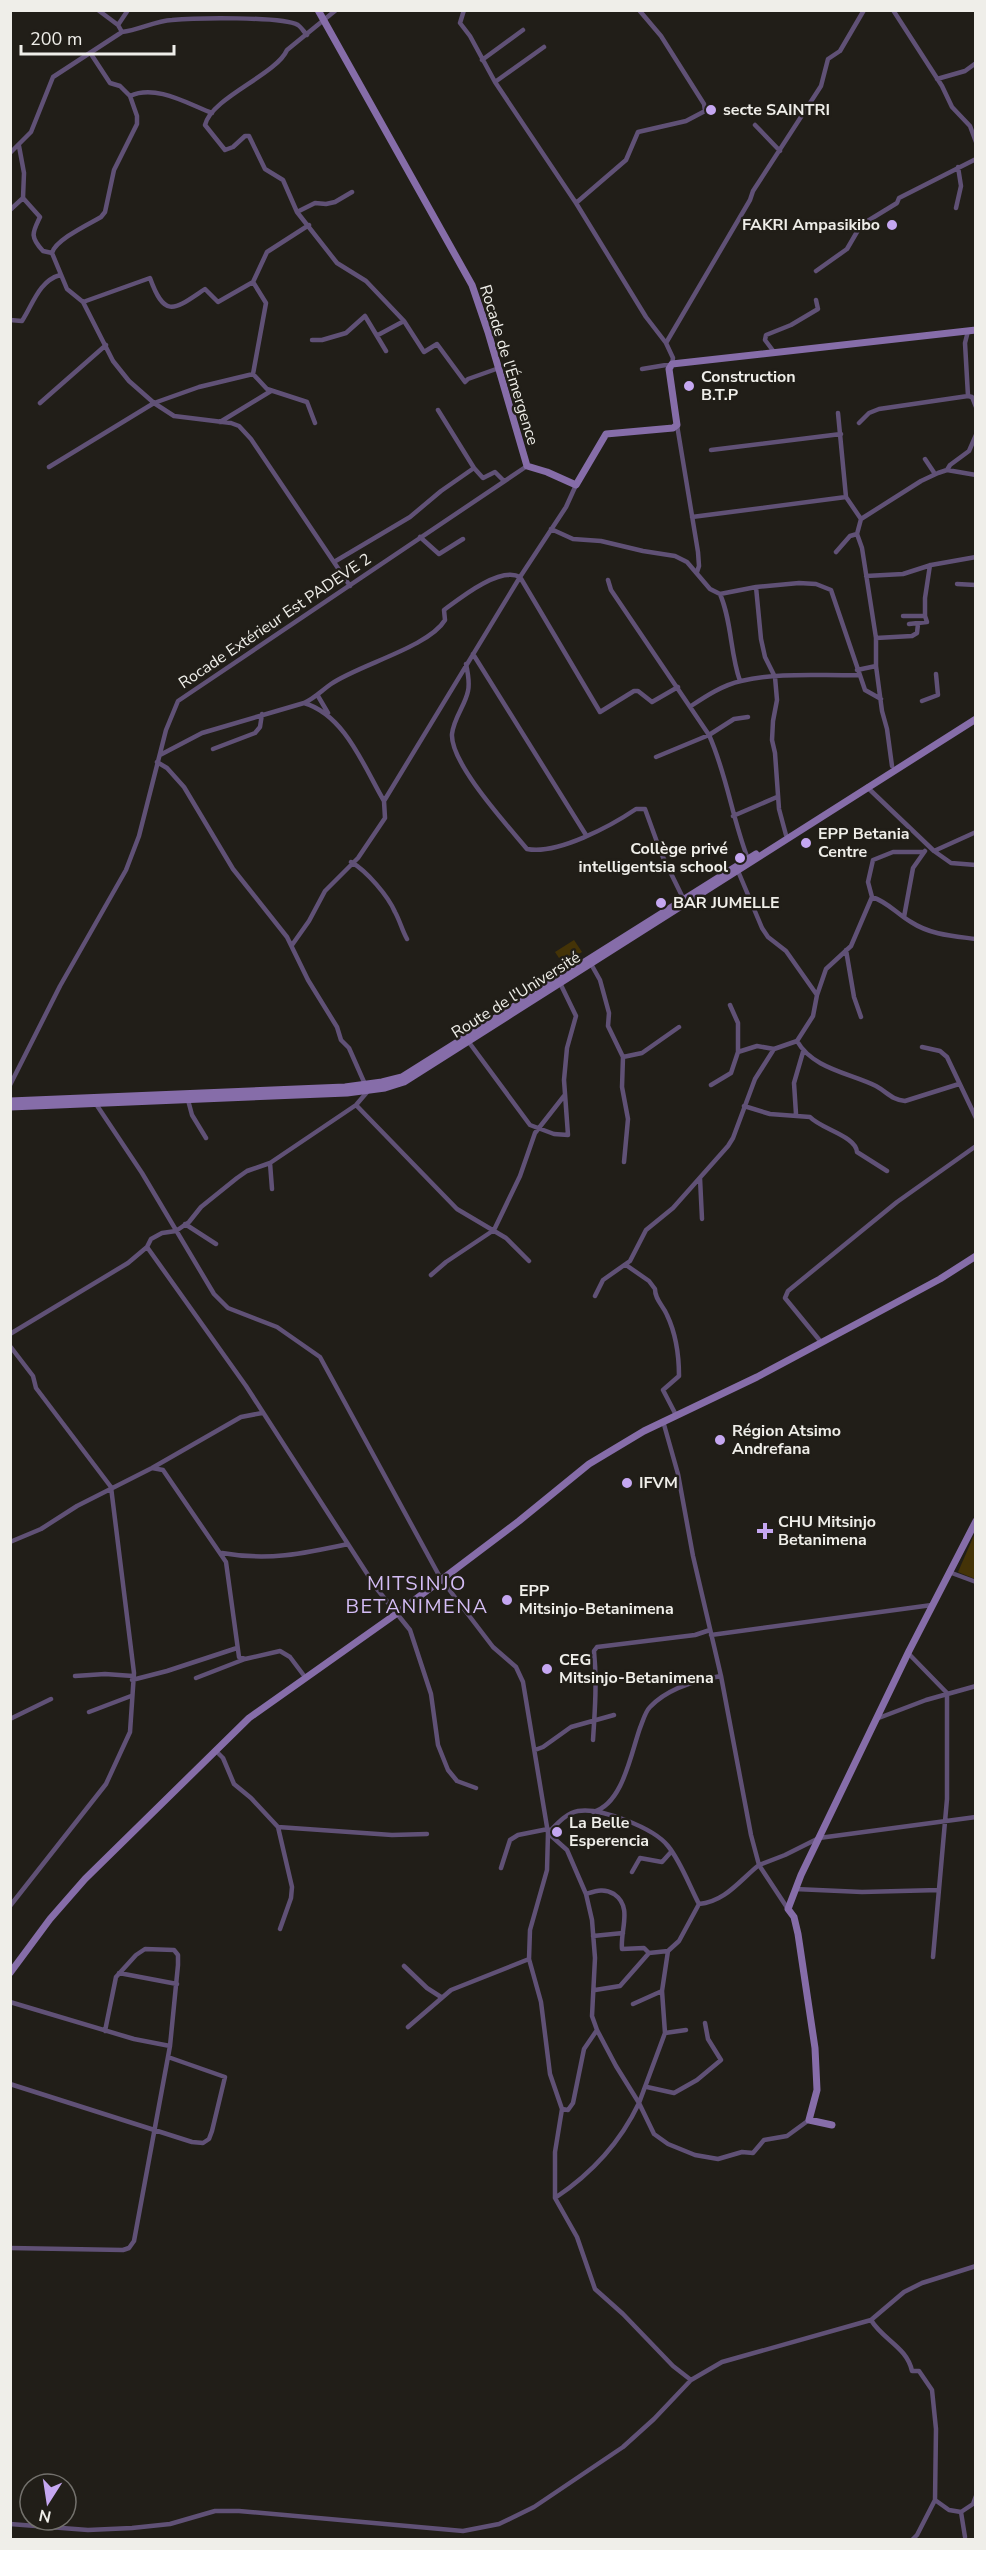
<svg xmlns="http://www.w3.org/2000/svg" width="986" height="2550" font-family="'Nunito Sans',sans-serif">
<rect width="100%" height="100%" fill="#211e18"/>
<path fill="#443307" d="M 574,940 L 582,952 L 563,964 L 555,952 Z
M 975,1533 L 975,1579 L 958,1572 Z"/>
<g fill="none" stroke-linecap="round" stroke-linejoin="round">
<path stroke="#605176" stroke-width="4.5" d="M 98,10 L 118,25 L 122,32 C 139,30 155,21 172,20 C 193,18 282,16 298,25 C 301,27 304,32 307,35
M 336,10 L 287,50 C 276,75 212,97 205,125 L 225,150 L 233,147 L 245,136 L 249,136 L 265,169 L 283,180 L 297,212 L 337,263 L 366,281 L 404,321 L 424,352 L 437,344 L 465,382 L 468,379 L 499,368
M 464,10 L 460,23 L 470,36 L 495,82 L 576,203 L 646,317 L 666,343
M 893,10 L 942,86 L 952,107 L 970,126 L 976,142
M 118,25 L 128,10
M 482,60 L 523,30
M 937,79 L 965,71 L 976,63
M 495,82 L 544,47
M 130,96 C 156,84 188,104 212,113
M 755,125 L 780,151
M 19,146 L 24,173 L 23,198 L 40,217 C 33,232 29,236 43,251 L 52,253 L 67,289 L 83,302 L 113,361 L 129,381 L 154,403 L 174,416 L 231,423 L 239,426 L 251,439 L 350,586
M 10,153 L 31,132 L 53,77 L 122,32
M 576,203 L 626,160 L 638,132 L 686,121 L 705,111 L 704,104 L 661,36 L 639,10
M 956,208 L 961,186 L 958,167
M 10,210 L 23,198
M 297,212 L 315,203 L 326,204 L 335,202 L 352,192
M 52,253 C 55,240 89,224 101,217 L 105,212 L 114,170 L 137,124 L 137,116 L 130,96 L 120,86 L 110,83 L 91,54
M 816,271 L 847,249 L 861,225 L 897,203 L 899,198 L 976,159
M 253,282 L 266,303 L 253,374
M 83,302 L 150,278 C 165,320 175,309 205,289 L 218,302 L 253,282 L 267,252 L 309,225
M 10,320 L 22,321 C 33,304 39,281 60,275
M 968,331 L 965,343 L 968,396 L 972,397 L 976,407
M 378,335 L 404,321
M 312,340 L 322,340 L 346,333 L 365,316 L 386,351
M 774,352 L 765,340 L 766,335 L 791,325 L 818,309 L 816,300
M 642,369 L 672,364 L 673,358 L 666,343 L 750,200 L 753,191 L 821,86 L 828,59 L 840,51 L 864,10
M 40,403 L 106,345
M 438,410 L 474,468
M 838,413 L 846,497
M 220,422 L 271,391
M 859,423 L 869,413 L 879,409 L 968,396
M 677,425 L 698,552 L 699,566 L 697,572
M 711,450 L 841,434
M 925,459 L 935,474
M 49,467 L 154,403 L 199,387 L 253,374 L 267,389 L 307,402 L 315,423
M 947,470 L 950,465 L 969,451 L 976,435
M 692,517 L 846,497 L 861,519
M 551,529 L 573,539 L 601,541 L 643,551 L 675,556 L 687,562 L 710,589 L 720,594 L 756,587 L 799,583 L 816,584 L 831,590 L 865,690 L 881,699
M 857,534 L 862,548 L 876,638 L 876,666 L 882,711 L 887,729 L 892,766
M 420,537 L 439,554 L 463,539
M 836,552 L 850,536 L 857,534 L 861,519 L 921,481 L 938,473 L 947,470 L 976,475
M 334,562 L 410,517 L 441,491 L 474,468 L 483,478 L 495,472 L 504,481
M 866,576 L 903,574 L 931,565 L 976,557
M 608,580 L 611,590 L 709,735 C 727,775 732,818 748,859
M 957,584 L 976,585
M 756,587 L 761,639 L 765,657 L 775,677 L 777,700 L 773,721 L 772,740 L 775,753 L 779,809 L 786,835
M 720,594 C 732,622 730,653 740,681
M 903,616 L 925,616 L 925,598 L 930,565
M 909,624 L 927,622 L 925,616
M 876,638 L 912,636 L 917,633 L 918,624
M 473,654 L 586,835
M 466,664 C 468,673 470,682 468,691 C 465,706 454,717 452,734 C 450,763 508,826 527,849 C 557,855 611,826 636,809 L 645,809 L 661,853 L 683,898
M 857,670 L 876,666
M 318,696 L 328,713
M 922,701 L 938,695 L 936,674
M 304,703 C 315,698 321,691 331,684 C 358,665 429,647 445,620 L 444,610 C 460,598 500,566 520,577 L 600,712 L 634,691 L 638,691 L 652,702 L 678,687
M 691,706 C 706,696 723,685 741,681 C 779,672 820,676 859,675
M 213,749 L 255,733 L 260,727 L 262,714
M 160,755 L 202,733 L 304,703 C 345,715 364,767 384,801 L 520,577 L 566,507 L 576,485
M 656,757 L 709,735 L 734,719 L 748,717
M 867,787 L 934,851 L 951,863 L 976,865
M 733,816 L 777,797
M 934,851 L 976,832
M 351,862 C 367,871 388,896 395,912 C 400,921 402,930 407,939
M 872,897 L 868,882 L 873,860 L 893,852 L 923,852
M 904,917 L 913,868 L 925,851
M 292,945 L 309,921 L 325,891 L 358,858 L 385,818 L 384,801
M 846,950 L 854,997 L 861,1017
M 591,964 L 600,980 L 609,1013 L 608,1026 L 623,1057 L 622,1087 L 628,1119 L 624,1162
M 817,995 L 826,969 L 851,946 L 872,897 C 888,902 897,914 911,922 C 931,935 953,936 976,939
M 730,1005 L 738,1023 L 738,1052
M 468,1041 L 530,1125 L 554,1134 L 568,1135 L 564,1080 L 567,1048 L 576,1016 L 560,983
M 797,1041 C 813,1069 850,1073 876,1086 C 887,1092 892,1100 905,1101 L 959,1084
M 922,1047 L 940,1051 L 947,1057 L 976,1118
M 623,1057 L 642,1053 L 679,1027
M 10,1085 L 60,986 L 126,870 L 139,836 L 166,730 L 178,701 L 527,466
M 711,1085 L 731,1073 L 738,1052 L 757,1046 L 774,1049
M 188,1100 L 192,1115 L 206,1138
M 96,1104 L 142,1173 L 214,1294 L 228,1308 L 277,1327 L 320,1357 L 441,1579 L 493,1647 L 516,1667 L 523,1682 L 548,1833 L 547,1870 L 530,1930 L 529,1959 L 541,2002 L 550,2074 L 562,2109 L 555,2152 L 555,2198
M 356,1105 L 457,1209 L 506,1238 L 529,1261
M 744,1106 L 770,1114 L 810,1117 C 821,1129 856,1136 857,1152 L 887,1171
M 796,1114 L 794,1083 L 803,1052
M 270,1163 L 272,1189
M 700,1178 L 702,1219
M 185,1224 L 216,1244
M 147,1247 L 246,1386 L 377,1589 L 410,1630 L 431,1694 L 438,1745 L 448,1770 L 457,1781 L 476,1788
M 626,1265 L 649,1281 L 655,1289 C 655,1300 663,1305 667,1315 C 676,1334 679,1355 679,1376 L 663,1390 L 676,1415
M 431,1275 L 446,1262 L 494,1230 L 520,1176 L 535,1133 L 564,1096
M 595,1296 L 603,1280 L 630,1261 L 646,1230 L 673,1208 L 728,1146 L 733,1138 L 755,1079 L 774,1049 L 797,1041 L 813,1016 L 817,995 L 786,951 L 768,937 L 762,928 L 738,871
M 10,1334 L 128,1263 L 147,1247 L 151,1239 L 162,1233 L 176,1231 L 189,1222 L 201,1207 L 237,1178 L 247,1171 L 270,1163 L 356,1105 L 368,1091 L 349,1048 L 341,1040 L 337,1027 L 308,980 L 287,937 L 233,869 L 184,787 L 167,768 L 157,762
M 821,1342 L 785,1298 L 788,1291 L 897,1202 L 976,1146
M 10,1346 L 33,1376 L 36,1388 L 111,1487 L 134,1673 L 130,1732 L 106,1784 L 10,1906
M 663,1421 L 678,1474 L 693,1556 L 721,1676 L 751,1835 L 759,1865 C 740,1880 725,1902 699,1904 L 679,1941 L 668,1951 L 662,1991 L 665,2033 L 639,2103 L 654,2134 L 668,2144 L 695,2155 L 718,2159 L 742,2152 L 753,2153 L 764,2140 L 787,2136 L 809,2120
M 152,1468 L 163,1470 L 226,1562 L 239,1657 L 245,1659 L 280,1651 L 290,1657 L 305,1677
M 10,1542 L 41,1529 L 77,1506 L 152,1468 L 241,1417 L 262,1413
M 222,1553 C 267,1561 303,1554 348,1544
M 949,1572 L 976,1582
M 711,1635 L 932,1605
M 908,1653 L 947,1693 L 947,1799 L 933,1957
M 75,1676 L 105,1674 L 133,1676
M 196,1678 L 245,1659
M 132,1680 L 167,1671 L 237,1648
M 89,1712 L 131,1696
M 10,1719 L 51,1699
M 876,1719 L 926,1700 L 976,1686
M 593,1740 C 595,1710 597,1681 594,1651 L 597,1647 L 695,1635 L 710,1630
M 215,1750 L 223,1758 L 234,1784 L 251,1798 L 278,1827 L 292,1887 L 291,1898 L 280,1929
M 535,1750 L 543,1747 L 571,1727 L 614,1715
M 593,1812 C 623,1804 631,1753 640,1728 C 643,1721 645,1712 650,1707 C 667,1689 697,1680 721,1676
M 278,1827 L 392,1835 L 427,1834
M 548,1833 L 567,1850 L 586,1894 L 592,1920 L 595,1958 L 592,2016 L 597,2030 L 616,2066 L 639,2103 C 620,2143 591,2174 555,2198 L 577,2237 L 595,2289 L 623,2314 L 673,2366 L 691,2380
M 548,1833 C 556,1825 566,1813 578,1811 C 600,1807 654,1828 668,1846 C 681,1862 689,1885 699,1904
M 501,1868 L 510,1840 L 518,1835 L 548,1829
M 632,1872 L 640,1858 L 662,1862 L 671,1852
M 795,1889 L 862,1892 L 939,1890
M 586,1894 C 596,1891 604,1888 614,1894 C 633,1907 620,1930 622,1949 L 644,1948 L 649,1953
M 788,1909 L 759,1865 L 785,1855 L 819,1838 L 976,1817
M 593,1936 L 623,1933
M 404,1966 L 427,1988 L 441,1997
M 119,1973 L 177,1984
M 595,1990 L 620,1986 L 649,1953 L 668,1951
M 10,2002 L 134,2039 L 170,2046
M 633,2004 L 662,1991
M 408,2027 L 451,1990 L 529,1959
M 665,2033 L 686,2030
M 10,2084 L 192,2142 L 203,2143 L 209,2139 L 212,2131 L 225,2077 L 168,2057
M 647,2087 L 674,2093 L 697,2080 L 721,2060 L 708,2039 L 705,2023
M 562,2109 L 568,2110 L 573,2103 L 584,2049 L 597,2030
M 10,2248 L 123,2250 L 129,2248 L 134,2241 L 170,2046 L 178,1965 L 178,1955 L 174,1950 L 145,1949 L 136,1955 L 116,1977 L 105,2031
M 871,2320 C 883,2340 907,2347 912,2371 L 919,2371 L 932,2390 L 936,2429 L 935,2500 L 917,2535 L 912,2540
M 935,2500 L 949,2510 L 961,2512 L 973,2504 L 976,2496
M 961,2512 L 965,2537
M 10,2524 L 88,2530 L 132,2528 L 170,2524 L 215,2511 L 239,2511 L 463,2531 L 499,2524 L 534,2507 L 623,2447 L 654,2419 L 691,2380 L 722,2362 L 871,2320 L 904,2292 L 922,2283 L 976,2266"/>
<path stroke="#866da9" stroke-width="7" d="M 318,10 L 472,285 L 488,332 L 527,466 L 547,472 L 576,485 L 606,434 L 673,428 L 677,425 L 669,369 L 672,364 L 976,330
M 10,1101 L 345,1087 L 382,1082 L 402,1077 L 756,854
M 10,1107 L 347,1093 L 385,1088 L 404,1082 L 976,719
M 10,1973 L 50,1919 L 85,1879 L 249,1718 L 396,1614 L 519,1521 L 589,1464 L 644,1431 L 757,1377 L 860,1322 L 940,1279 L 976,1256
M 832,2125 L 809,2120 L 817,2090 L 815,2048 L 798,1934 L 794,1917 L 788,1909 L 801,1875 L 909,1651 L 976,1521"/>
</g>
<g fill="#c5a7f1" stroke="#211e18" stroke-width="2">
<circle cx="711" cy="110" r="6"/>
<circle cx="892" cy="225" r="6"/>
<circle cx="689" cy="386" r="6"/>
<circle cx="806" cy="843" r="6"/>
<circle cx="740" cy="858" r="6"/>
<circle cx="661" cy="903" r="6"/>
<circle cx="720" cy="1440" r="6"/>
<circle cx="627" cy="1483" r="6"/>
<path d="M762 1522h6v6h6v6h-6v6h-6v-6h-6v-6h6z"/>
<circle cx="507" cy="1600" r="6"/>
<circle cx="547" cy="1669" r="6"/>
<circle cx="557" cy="1832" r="6"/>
</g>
<g text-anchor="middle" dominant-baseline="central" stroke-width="5" stroke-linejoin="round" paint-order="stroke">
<g font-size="16" font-weight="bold" fill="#efeee9" stroke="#211e18" text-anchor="start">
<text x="723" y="110">secte SAINTRI</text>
<text x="880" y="225" text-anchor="end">FAKRI Ampasikibo</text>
<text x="701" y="377">Construction<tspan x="701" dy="18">B.T.P</tspan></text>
<text x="818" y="834">EPP Betania<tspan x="818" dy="18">Centre</tspan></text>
<text x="728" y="849" text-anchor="end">Collège privé<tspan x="728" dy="18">intelligentsia school</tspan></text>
<text x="673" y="903">BAR JUMELLE</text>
<text x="732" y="1431">Région Atsimo<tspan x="732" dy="18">Andrefana</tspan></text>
<text x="639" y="1483">IFVM</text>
<text x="778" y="1522">CHU Mitsinjo<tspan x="778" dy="18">Betanimena</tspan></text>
<text x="519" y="1591">EPP<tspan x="519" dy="18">Mitsinjo-Betanimena</tspan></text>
<text x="559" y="1660">CEG<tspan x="559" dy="18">Mitsinjo-Betanimena</tspan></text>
<text x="569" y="1823">La Belle<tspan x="569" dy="18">Esperencia</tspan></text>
</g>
<g font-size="16" fill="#efeee9" stroke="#211e18">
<text transform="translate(509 365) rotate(73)">Rocade de l'Émergence</text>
<text transform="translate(275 621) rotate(-34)">Rocade Extérieur Est PADEVE 2</text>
<text transform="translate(516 995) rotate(-32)">Route de l'Université</text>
</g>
<g font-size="20" letter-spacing="1.5" fill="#d4bdf5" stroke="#211e18">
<text x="417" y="1583">MITSINJO<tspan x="417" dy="23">BETANIMENA</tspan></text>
</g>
</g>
<rect width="986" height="2550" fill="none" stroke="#efeee9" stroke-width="24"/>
<g transform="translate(48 2502) rotate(192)"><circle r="28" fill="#211e18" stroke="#73716c" stroke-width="1.5"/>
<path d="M0-4.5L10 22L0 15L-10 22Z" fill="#c5a7f1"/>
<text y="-9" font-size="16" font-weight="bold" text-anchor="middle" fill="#efeee9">N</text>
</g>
<path d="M21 45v9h153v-9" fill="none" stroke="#efeee9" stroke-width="3"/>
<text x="30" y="45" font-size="18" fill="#efeee9" stroke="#211e18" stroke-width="4.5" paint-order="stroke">200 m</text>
</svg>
